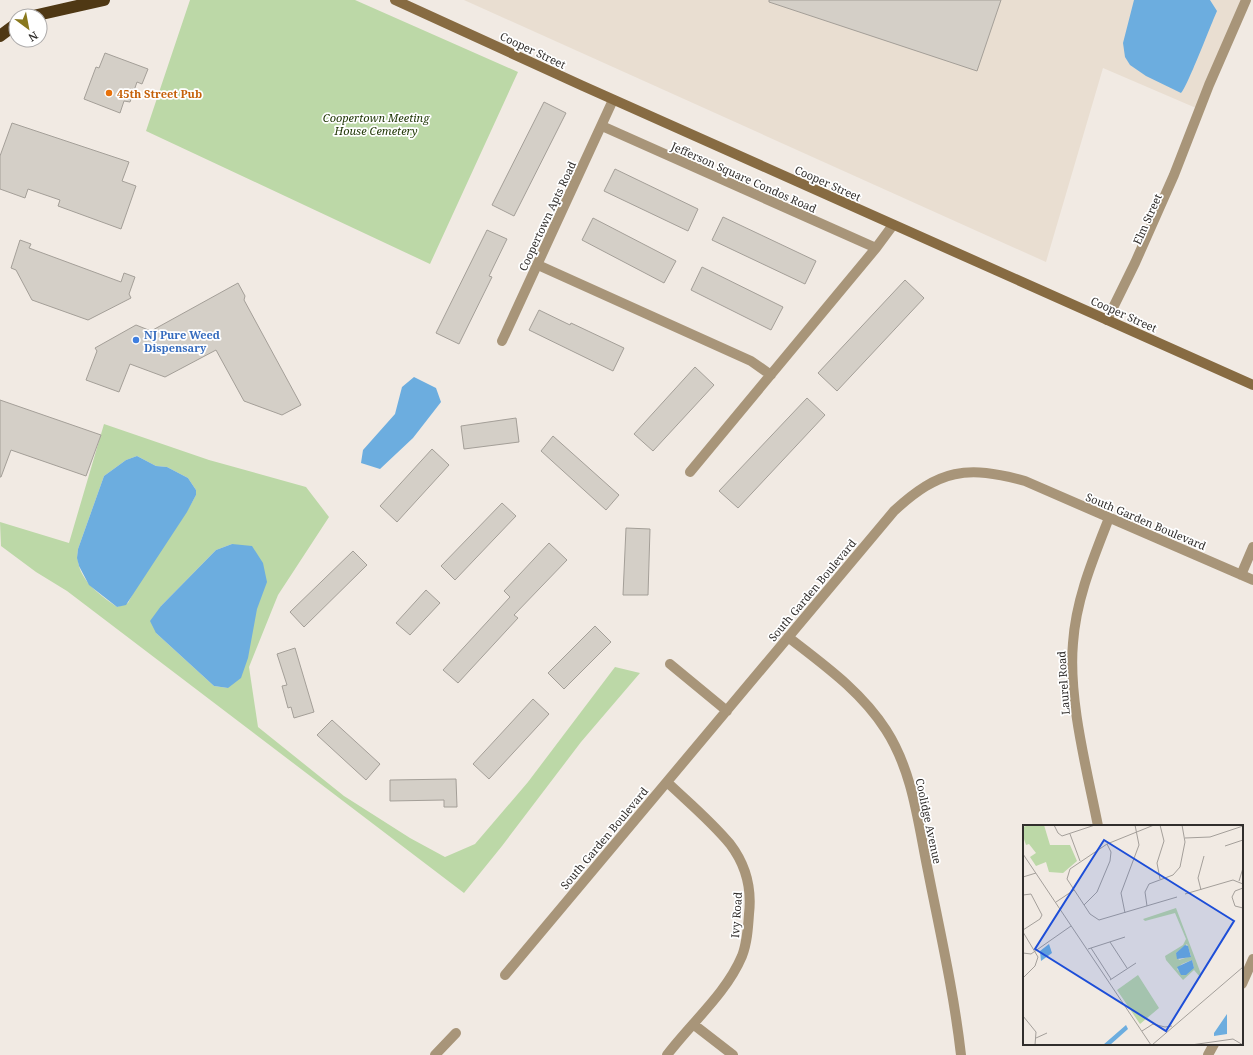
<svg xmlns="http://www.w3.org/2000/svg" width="1253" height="1055" font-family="'Noto Serif',serif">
<rect width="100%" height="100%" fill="#f1eae3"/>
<path fill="#e9ded1" d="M 464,0 L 1247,0 L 1196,108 L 1103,68 L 1046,262 Z"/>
<path fill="#bcd8a7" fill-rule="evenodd" d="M 190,0 L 355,0 L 518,72 L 430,264 L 146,131 Z
M 104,424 L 209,460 L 306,487 L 329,517 L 278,595 L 249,667 L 258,727 L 344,796 L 410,838 L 445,857 L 475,844 L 528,782 L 615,667 L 640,673 L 581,742 L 502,846 L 464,893 L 67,591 L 36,572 L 1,546 L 0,522 L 69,543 ZM 137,456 L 156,466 L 167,467 L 188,478 L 196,490 L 196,495 C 176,533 146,565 128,603 L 117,607 C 97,593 74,577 78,549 L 104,476 L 126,460 ZM 232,544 L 266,582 L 228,688 L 214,686 L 156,633 L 161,606 L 216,550 Z"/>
<path fill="#6caddf" d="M 1134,0 L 1210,0 L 1217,11 C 1212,22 1186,90 1181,93 L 1146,76 L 1130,65 L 1125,57 L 1123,43 Z
M 414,377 L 436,388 L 441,402 L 413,438 L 380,469 L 361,463 L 363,450 L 395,414 L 402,387 Z
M 137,456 L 156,466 L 167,467 L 188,478 L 196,490 L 196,495 L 187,512 L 126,605 L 117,607 L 89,585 L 79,566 L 77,558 L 78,549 L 104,476 L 126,460 Z
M 232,544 L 252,546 L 263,563 L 267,582 L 257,609 L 248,658 L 241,678 L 228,688 L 214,686 L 156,633 L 150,621 L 161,606 L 216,550 Z"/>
<path fill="#d4cfc7" stroke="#a49f98" d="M 769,0 L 1001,0 L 977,71 L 769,2 Z
M 105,53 L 148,69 L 142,84 L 137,82 L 130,102 L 124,101 L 120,113 L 84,99 L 96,67 L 99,68 Z
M 544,102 L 566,113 L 514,216 L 492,205 Z
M 12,123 L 129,162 L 122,181 L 136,186 L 121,229 L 58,206 L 60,200 L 28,189 L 25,198 L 0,189 L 0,156 Z
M 615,169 L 698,209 L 688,231 L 604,191 Z
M 723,217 L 816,261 L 805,284 L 712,240 Z
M 593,218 L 676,261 L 664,283 L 582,240 Z
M 487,230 L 507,239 L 489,276 L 492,277 L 459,344 L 436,333 Z
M 20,240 L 31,244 L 29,248 L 121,282 L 124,273 L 135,277 L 129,294 L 131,298 L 88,320 L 32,300 L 16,270 L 11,268 Z
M 702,267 L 783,307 L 771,330 L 691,290 Z
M 905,280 L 924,298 L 837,391 L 818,373 Z
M 238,283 L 245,296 L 244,300 L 301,405 L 282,415 L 244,401 L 216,350 L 165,377 L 130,364 L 119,392 L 86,380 L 97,351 L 95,348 L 136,325 L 151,331 Z
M 539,310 L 570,325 L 571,323 L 624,348 L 613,371 L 529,330 Z
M 695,367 L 714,385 L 653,451 L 634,434 Z
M 807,398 L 825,415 L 738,508 L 719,491 Z
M 0,400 L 101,435 L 86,476 L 11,450 L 1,477 L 0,477 Z
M 516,418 L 519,442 L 464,449 L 461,426 Z
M 553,436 L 619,495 L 606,510 L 541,451 Z
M 432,449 L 449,465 L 397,522 L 380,506 Z
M 502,503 L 516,516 L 455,580 L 441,566 Z
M 626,528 L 650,529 L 648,595 L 623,595 Z
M 549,543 L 567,560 L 514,615 L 518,618 L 458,683 L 443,670 L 510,597 L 504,591 Z
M 353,551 L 367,565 L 304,627 L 290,612 Z
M 426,590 L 440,603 L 410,635 L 396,623 Z
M 595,626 L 611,642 L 564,689 L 548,673 Z
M 295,648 L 314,712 L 294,718 L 291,707 L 288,708 L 282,686 L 287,685 L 277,654 Z
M 533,699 L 549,714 L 489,779 L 473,764 Z
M 332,720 L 380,764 L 366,780 L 317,735 Z
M 456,779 L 457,807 L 444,807 L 444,800 L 390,801 L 390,780 Z"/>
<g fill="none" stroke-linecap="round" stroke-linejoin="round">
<path stroke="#a89579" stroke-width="10" d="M 602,126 L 876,248
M 538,265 L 751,361 L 771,375
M 1107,320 L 1135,263 L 1174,175 L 1209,85 L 1246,0
M 502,341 L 613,100
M 690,472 L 876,248 L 893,225
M 1241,575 L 1253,547
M 788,637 C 824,665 861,691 886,730 C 913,772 918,823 928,871 C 940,932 954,993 961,1055
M 670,664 L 727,711
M 667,782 C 688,802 711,821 730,844 C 746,865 752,888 749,914 C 748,929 747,943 742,956 C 726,994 691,1023 667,1055
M 1098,826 C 1087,770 1068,699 1073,643 C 1076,599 1093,559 1109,518
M 505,975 L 894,511 C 940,469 966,465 1025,481 L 1253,580
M 1242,984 L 1253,959
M 693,1024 L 733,1055
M 435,1055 L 456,1033
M 1208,1055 L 1214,1044"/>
<path stroke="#876b42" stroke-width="10" d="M 395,0 L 583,86 L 1253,385"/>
<path stroke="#4f3814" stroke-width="12" d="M 33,16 L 104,0
M 0,36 L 16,24"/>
</g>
<circle fill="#e8710a" stroke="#fff" stroke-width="1.5" cx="109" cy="93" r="4"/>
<circle fill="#3f7fe0" stroke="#fff" stroke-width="1.5" cx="136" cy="340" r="4"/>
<g text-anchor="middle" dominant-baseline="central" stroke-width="3.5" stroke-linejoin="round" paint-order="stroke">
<g font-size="11" fill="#312e2c" stroke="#fff">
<text transform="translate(533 50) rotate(25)">Cooper Street</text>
<text transform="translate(744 177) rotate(24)">Jefferson Square Condos Road</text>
<text transform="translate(828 183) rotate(24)">Cooper Street</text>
<text transform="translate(547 216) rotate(-65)">Coopertown Apts Road</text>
<text transform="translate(1147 219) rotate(-66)">Elm Street</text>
<text transform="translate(1124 314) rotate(24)">Cooper Street</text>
<text transform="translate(1146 521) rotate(23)">South Garden Boulevard</text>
<text transform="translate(812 590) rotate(-50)">South Garden Boulevard</text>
<text transform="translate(1063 683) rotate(-94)">Laurel Road</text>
<text transform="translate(929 821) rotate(78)">Coolidge Avenue</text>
<text transform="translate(604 838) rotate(-50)">South Garden Boulevard</text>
<text transform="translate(736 915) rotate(-86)">Ivy Road</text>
</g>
<g font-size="11" font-weight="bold" fill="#c56008" stroke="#fff" text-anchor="start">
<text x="117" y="93">45th Street Pub</text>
</g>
<g font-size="11" font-style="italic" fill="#213807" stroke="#fff">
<text x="376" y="117">Coopertown Meeting<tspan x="376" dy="13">House Cemetery</tspan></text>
</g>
<g font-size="11" font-weight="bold" fill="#366cbe" stroke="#fff" text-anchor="start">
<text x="144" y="334">NJ Pure Weed<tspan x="144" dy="13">Dispensary</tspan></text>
</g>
</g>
<g transform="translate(1023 825)">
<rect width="220" height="220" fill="#f1eae3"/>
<path d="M 6,0 L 21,0 L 27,20 L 47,20 L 54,36 L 40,48 L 26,47 L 23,37 L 13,41 L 7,32 L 13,28 L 6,19 L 3,20 L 0,11 L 0,2 ZM 153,83 L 178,149 L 178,153 L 171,145 L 160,155 L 143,135 L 142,131 L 160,120 L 163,114 L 152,88 L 122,96 L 120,94 ZM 164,119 L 168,131 L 156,135 L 153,128 ZM 169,135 L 171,143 L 156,146 L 154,144 L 159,139 ZM 115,150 L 136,183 L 117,199 L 94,165 Z" fill="#bcd8a7" fill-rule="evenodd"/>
<path d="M 26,119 L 29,128 L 18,136 L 17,126 ZM 162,120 L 165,121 L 168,132 L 154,134 L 153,128 ZM 169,135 L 171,143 L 163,150 L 158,150 L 154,142 ZM 204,189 L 204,209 L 191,211 L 191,208 ZM 103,200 L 105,204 L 87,220 L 80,220 Z" fill="#6caddf"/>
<path fill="none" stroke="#a49f9a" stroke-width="1" d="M 31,0 L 35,8 L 39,11 L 72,0M 131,0 L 84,19 L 47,44 L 44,54 L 67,89 L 76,95 L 154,72M 137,0 L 141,16 L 134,38 L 137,54M 47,9 L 57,36M 162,13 L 187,12 L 220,1M 202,21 L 220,15M 0,29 L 128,220M 0,52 L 13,48M 216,56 L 220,43M 220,63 L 212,66 L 209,72 L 212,81 L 220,83M 178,65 L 175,53 L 181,31M 162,69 L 210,55 L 220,59M 0,70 L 8,69 L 19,90 L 17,94 L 0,105M 33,77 L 51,65M 61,80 L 74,67 L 87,36 L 88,27 L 84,19M 124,81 L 122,67 L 126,59 L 150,50 L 157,42 L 162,17 L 159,0M 102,88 L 98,68 L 116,20 L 112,0M 0,107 L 15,132 L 12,141 L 0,153M 87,117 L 104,143M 68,123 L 88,154M 65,124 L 102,112M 0,128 L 8,129 L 48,101M 87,155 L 113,138M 0,191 L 13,207 L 12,220M 119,206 L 130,199 L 142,202 L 149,201M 13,213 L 24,208M 129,220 L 220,142M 168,220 L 210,214 L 220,220"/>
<path fill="#1d4ed8" fill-opacity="0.15" stroke="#1d4ed8" stroke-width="2" d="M 81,15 L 211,96 L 143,206 L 12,124 Z"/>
<rect width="220" height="220" fill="none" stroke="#312e2c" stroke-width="2"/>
</g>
<g transform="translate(28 28) rotate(148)"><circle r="19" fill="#ffffff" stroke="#adabab"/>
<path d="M0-3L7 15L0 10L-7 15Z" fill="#89781d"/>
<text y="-6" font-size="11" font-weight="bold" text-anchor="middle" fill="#312e2c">N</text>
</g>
</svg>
